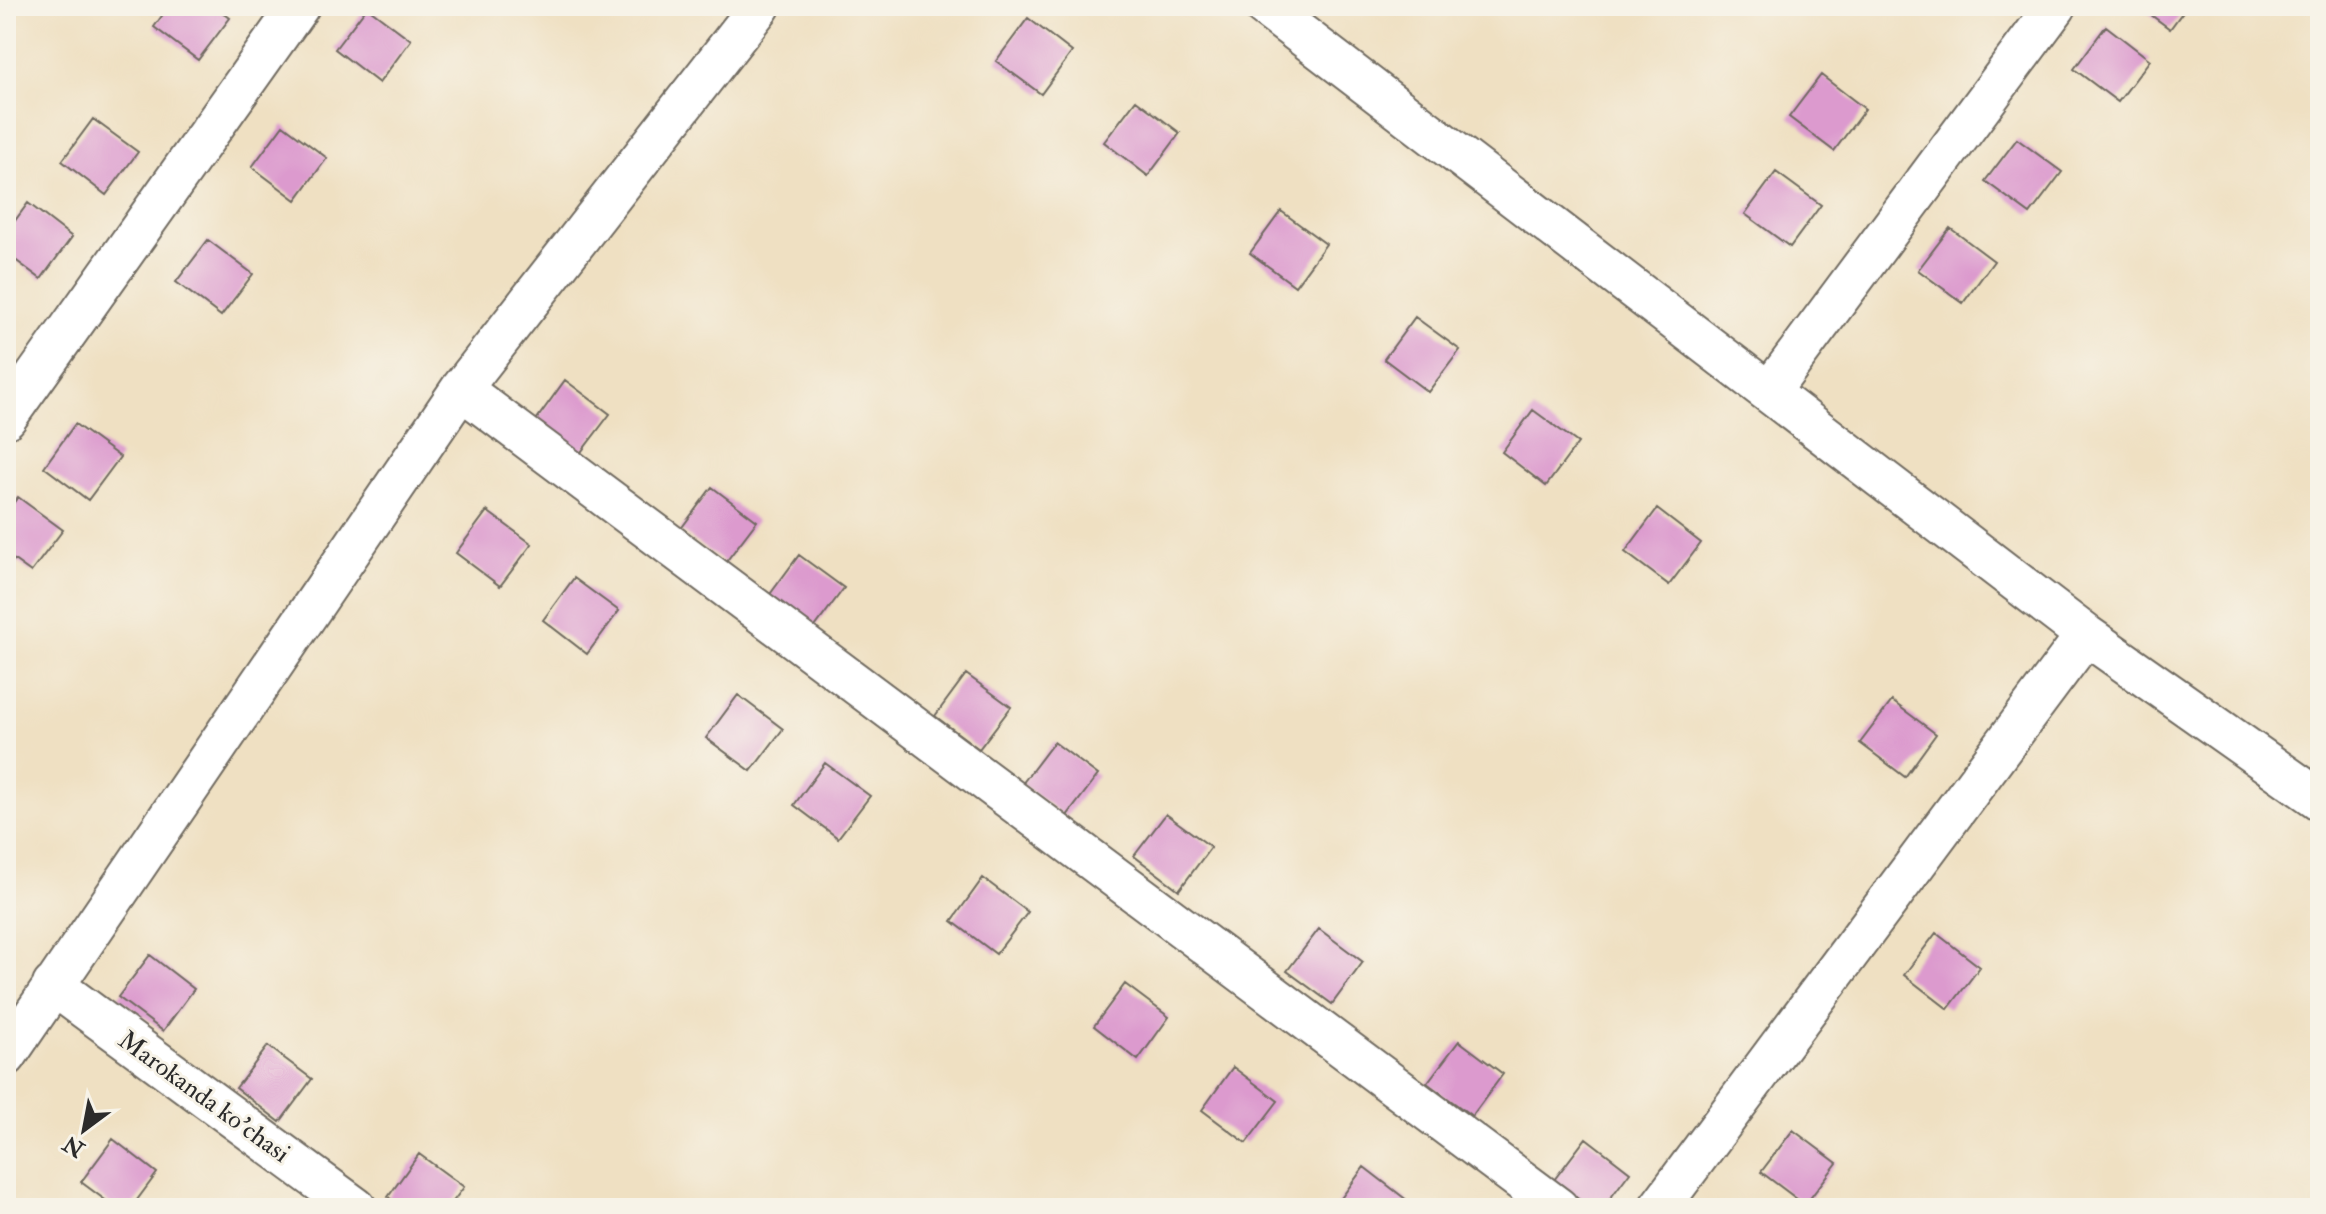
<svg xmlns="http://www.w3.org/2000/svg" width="2326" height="1214" font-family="'IM FELL Double Pica',serif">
<rect width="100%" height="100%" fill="#f7f3e8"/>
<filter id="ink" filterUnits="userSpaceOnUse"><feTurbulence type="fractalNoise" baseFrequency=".0125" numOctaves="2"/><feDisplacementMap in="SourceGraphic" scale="16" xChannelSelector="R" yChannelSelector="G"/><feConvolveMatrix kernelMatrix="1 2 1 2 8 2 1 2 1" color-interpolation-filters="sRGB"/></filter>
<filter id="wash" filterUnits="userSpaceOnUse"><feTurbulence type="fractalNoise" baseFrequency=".006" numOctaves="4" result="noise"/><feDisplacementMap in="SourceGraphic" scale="32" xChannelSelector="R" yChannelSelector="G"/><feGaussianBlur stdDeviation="1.8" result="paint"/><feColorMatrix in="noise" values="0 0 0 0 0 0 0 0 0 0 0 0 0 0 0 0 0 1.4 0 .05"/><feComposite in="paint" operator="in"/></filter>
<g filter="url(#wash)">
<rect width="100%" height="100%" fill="#efe0c2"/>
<g id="blocks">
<path fill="#dc9ace" d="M 169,6 L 214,6 L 230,18 L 198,60 L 154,27 Z
M 2139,6 L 2187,6 L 2170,29 Z
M 367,7 L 411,40 L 379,83 L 335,49 Z
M 1028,18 L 1072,52 L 1041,94 L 996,61 Z
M 2106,26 L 2150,60 L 2118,102 L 2074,69 Z
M 1821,75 L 1865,109 L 1834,151 L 1789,117 Z
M 1136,100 L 1180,133 L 1148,176 L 1104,142 Z
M 93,119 L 138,152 L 106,195 L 62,161 Z
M 283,125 L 327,158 L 296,200 L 252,167 Z
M 2017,139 L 2062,172 L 2030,214 L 1985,181 Z
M 1776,172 L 1821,205 L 1790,247 L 1745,214 Z
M 28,203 L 72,237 L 41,279 L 6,253 L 6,233 Z
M 1281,211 L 1326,244 L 1295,286 L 1250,253 Z
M 1950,228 L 1994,261 L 1963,303 L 1918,270 Z
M 208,240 L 253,274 L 221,316 L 176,282 Z
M 1415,317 L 1460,350 L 1428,392 L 1384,359 Z
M 565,380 L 610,414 L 578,456 L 534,423 Z
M 1533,410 L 1578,443 L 1546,486 L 1502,452 Z
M 75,424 L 120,457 L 88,500 L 44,467 Z
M 712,487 L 757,521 L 725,563 L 680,530 Z
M 18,497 L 63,530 L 31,572 L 6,554 L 6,513 Z
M 1657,509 L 1701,543 L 1669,585 L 1625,552 Z
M 487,511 L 532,544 L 500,586 L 456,553 Z
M 799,555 L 844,588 L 812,631 L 768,597 Z
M 574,578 L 619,611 L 587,654 L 543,620 Z
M 966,674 L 1011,707 L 979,749 L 935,716 Z
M 738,695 L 783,729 L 751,771 L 706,738 Z
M 1892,701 L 1936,734 L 1905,777 L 1860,743 Z
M 1054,742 L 1098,775 L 1066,817 L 1022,784 Z
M 825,763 L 870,796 L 838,838 L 794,805 Z
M 1166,814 L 1211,847 L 1179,890 L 1134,856 Z
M 983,878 L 1028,912 L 996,954 L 952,921 Z
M 1319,929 L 1363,962 L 1332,1004 L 1287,971 Z
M 1936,933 L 1980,967 L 1948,1009 L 1904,975 Z
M 150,955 L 194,989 L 163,1031 L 118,997 Z
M 1125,984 L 1169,1017 L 1138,1060 L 1094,1026 Z
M 1459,1041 L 1503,1074 L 1472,1116 L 1427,1083 Z
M 268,1046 L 312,1079 L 280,1122 L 236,1088 Z
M 1233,1067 L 1278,1101 L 1246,1143 L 1202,1110 Z
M 1793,1130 L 1837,1163 L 1805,1205 L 1761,1172 Z
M 1586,1138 L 1630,1172 L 1603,1208 L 1590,1208 L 1554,1180 Z
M 113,1139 L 157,1173 L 131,1208 L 116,1208 L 81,1182 Z
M 419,1154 L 464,1187 L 448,1208 L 403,1208 L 388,1197 Z
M 1364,1167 L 1408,1201 L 1403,1208 L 1334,1208 Z"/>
</g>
</g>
<g filter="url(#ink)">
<use href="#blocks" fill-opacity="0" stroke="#706a60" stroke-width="2"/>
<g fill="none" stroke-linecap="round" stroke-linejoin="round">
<defs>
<path id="minor" d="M 1264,6 L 2086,635 L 2320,800
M 461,389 L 1558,1208
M 1769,392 L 2056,6
M 6,418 L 299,6
M 53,985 L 356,1208
M 6,1056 L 461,389 L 760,6
M 1659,1208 L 2086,635"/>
</defs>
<use href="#minor" stroke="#706a60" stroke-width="44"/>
<use href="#minor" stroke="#fff" stroke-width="40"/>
</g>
</g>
<g text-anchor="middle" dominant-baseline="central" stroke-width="6" stroke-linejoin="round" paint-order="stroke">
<g font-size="26" fill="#2b2b2b" stroke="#f7f3e8">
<text transform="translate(204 1097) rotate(36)">Marokanda ko'chasi</text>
</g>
</g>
<rect width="2326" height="1214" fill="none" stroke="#f7f3e8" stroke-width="32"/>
<g transform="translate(84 1130) rotate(212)" stroke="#f7f3e8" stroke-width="6" paint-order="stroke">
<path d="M0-6L14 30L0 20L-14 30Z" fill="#2b2b2b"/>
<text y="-12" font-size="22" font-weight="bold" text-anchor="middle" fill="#2b2b2b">N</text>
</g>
</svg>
